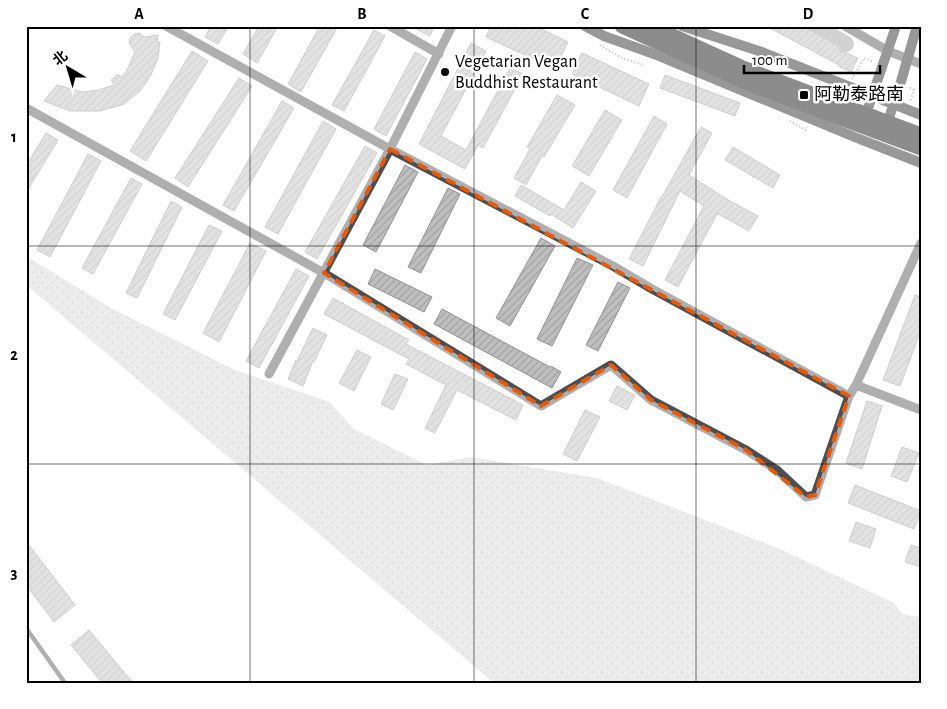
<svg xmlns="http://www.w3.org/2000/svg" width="947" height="709" font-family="'Alegreya Sans','Noto Sans SC',sans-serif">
<defs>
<pattern id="grass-dots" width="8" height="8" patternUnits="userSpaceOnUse" patternTransform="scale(1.25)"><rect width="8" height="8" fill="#d5d5d5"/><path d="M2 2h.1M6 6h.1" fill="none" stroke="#b5b5b5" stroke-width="1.8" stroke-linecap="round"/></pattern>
<pattern id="building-hatch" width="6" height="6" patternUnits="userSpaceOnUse" patternTransform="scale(1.25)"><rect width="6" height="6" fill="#bebebe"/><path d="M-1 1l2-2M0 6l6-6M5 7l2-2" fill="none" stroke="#a2a2a2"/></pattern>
</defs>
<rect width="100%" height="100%" fill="#fff"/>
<path fill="url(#grass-dots)" d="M 26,256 L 111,308 L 235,370 L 330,402 L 354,429 L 427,465 L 471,457 L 597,478 L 780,549 L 894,603 L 902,614 L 921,617 L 921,683 L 494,683 L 26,285 Z"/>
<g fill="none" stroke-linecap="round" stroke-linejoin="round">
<path stroke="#9c9c9c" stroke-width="16" d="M 815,26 L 846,44"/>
</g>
<path fill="url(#building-hatch)" stroke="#929292" d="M 211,26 L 229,26 L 218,44 L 205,37 Z
M 259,26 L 278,26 L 257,63 L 243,54 Z
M 320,26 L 338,26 L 301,92 L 288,84 Z
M 410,26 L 434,26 L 430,36 Z
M 491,26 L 535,26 L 568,42 L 555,69 L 486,37 Z
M 766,26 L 803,26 L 841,47 L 839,50 L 858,58 L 851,72 L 838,66 L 839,65 Z
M 374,30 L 385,36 L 344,111 L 332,105 Z
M 140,33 L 144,37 L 158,35 L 157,42 L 160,42 L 158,58 L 151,75 L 140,91 L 124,104 L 100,111 L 70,111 L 44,101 L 57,85 L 83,92 L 98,90 L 114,85 L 111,80 L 118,74 L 122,77 L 127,70 L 135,52 L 129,43 L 130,38 L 134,34 Z
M 471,43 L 486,51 L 441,136 L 466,150 L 510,68 L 523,74 L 483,148 L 478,145 L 465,169 L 419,144 Z
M 192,51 L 208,61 L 146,161 L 130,151 Z
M 415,52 L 427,59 L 386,136 L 374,129 Z
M 582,53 L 649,84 L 639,106 L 572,74 Z
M 665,75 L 740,103 L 735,116 L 660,88 Z
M 239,78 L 252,86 L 188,187 L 175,178 Z
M 557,95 L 575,105 L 544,157 L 542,156 L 526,185 L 514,178 L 530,149 L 527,147 Z
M 282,101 L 294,108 L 234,211 L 223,205 Z
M 605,110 L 622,120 L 589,176 L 572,166 Z
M 654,116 L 667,124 L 627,198 L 613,190 Z
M 323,121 L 336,129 L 278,234 L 265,227 Z
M 701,127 L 712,133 L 689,175 L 730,201 L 758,216 L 749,231 L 718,214 L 717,214 L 678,287 L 665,280 L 704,206 L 680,191 L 643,266 L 629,259 L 662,195 L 663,195 Z
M 46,133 L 58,140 L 26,193 L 26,166 Z
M 365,146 L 377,153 L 317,259 L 305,252 Z
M 733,147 L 780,175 L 773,188 L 725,160 Z
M 88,154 L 101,161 L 50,257 L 37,250 Z
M 405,165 L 418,172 L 376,252 L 363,245 Z
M 131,178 L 142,184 L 93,274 L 82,268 Z
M 581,182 L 596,191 L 573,228 L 551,214 L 550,216 L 515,196 L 521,185 L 564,210 Z
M 448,188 L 460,194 L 421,273 L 408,267 Z
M 171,201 L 182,207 L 137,298 L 126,293 Z
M 209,225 L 222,231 L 175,320 L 163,314 Z
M 541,238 L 555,246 L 510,326 L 496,318 Z
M 250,243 L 266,251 L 219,342 L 203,333 Z
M 577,258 L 593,265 L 552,346 L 537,339 Z
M 296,269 L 309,276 L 259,368 L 246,361 Z
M 375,269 L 432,297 L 424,312 L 368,284 Z
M 618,282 L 630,288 L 598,351 L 586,345 Z
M 915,295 L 921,297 L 921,330 L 900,386 L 883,380 Z
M 333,298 L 409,340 L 406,344 L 523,405 L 516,420 L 457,390 L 435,433 L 425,428 L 446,385 L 406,364 L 409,359 L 324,314 Z
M 442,309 L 550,367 L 551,366 L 561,372 L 552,388 L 434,324 Z
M 313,328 L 327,335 L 314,362 L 313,361 L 303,386 L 288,379 L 296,360 L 297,361 Z
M 357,350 L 371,357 L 354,391 L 339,383 Z
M 395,374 L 408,379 L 393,410 L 381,404 Z
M 617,386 L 635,395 L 627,410 L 609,401 Z
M 867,401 L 882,406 L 862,469 L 846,463 Z
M 585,410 L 600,417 L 577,461 L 563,454 Z
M 902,447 L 919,453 L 907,482 L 891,476 Z
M 855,485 L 921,511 L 914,529 L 848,503 Z
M 856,522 L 876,529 L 870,548 L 849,541 Z
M 26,541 L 75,605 L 54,622 L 26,585 Z
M 911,545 L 921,548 L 921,567 L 905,562 Z
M 89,630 L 133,683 L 102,683 L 71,645 Z"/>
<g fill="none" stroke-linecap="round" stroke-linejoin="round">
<path stroke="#707070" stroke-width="2" stroke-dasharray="1 2.5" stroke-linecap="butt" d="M 600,45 L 622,58 L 643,65
M 852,79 L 864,58 L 874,62
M 910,88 L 914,90 L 910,102
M 790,121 L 806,130 L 807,127"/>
<path stroke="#4e4e4e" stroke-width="4.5" d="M 26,628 L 65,683"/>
<path stroke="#4e4e4e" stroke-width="9" d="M 166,26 L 390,149 L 613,266 L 652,289 L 849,396
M 390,26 L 439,54
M 845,26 L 888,51 L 921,64
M 26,108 L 324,273 L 541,406 L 611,365 L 651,400 L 746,450 L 777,470 L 806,497 L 815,495 L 849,396 L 856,385 L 921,243
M 269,374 L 390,149 L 452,26
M 856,385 L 921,410"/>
<path stroke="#1b1b1b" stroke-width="10" d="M 585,26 L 604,36 L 654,54 L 857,138 L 921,163
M 682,26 L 759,51 L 921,115
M 864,120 L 896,26
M 886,127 L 900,85 L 917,26"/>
<path stroke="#000" stroke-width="15" d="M 622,26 L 745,82 L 921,148
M 651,26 L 743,68 L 921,135"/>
</g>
<path d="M0 0H947V709H0ZM 390,149 L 849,396 L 815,495 L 806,497 L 746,450 L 651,400 L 611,365 L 541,406 L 324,273 Z" fill="#fff" fill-opacity=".55" fill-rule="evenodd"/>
<path fill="none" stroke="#e8590c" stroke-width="4" stroke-dasharray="10 6" stroke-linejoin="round" d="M 390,149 L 849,396 L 815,495 L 806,497 L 746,450 L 651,400 L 611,365 L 541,406 L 324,273 Z"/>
<path fill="none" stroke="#000" stroke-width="1" stroke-opacity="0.55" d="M 250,26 L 250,683M 474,26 L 474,683M 696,26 L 696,683M 26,246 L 921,246M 26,464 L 921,464"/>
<g fill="#000" stroke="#fff" stroke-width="2">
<circle cx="445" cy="72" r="5"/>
<rect x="799" y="90" width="10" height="10" rx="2.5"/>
</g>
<g text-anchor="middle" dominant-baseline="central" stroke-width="5" stroke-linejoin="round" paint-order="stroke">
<g font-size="18" fill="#000" stroke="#fff" text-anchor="start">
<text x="455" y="62">Vegetarian Vegan<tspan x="455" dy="21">Buddhist Restaurant</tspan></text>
<text x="814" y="95">阿勒泰路南</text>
</g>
</g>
<rect width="947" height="709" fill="none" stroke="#ffffff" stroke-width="55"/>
<g transform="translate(68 68) rotate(322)" stroke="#ffffff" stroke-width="4" paint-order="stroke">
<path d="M0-4L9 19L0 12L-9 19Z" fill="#000000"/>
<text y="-8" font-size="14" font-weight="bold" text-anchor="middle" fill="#000000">北</text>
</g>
<path d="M744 65v8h136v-8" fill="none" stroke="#000000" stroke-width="2.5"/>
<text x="752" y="65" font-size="15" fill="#000000" stroke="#ffffff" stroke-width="4" paint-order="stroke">100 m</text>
<rect x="28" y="28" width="892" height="654" fill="none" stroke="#000" stroke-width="2"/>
<g font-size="16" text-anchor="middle" font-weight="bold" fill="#000">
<text x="139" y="19">A</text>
<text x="362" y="19">B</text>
<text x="585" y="19">C</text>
<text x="808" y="19">D</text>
<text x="14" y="142">1</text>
<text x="14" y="360">2</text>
<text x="14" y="578">3</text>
</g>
</svg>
